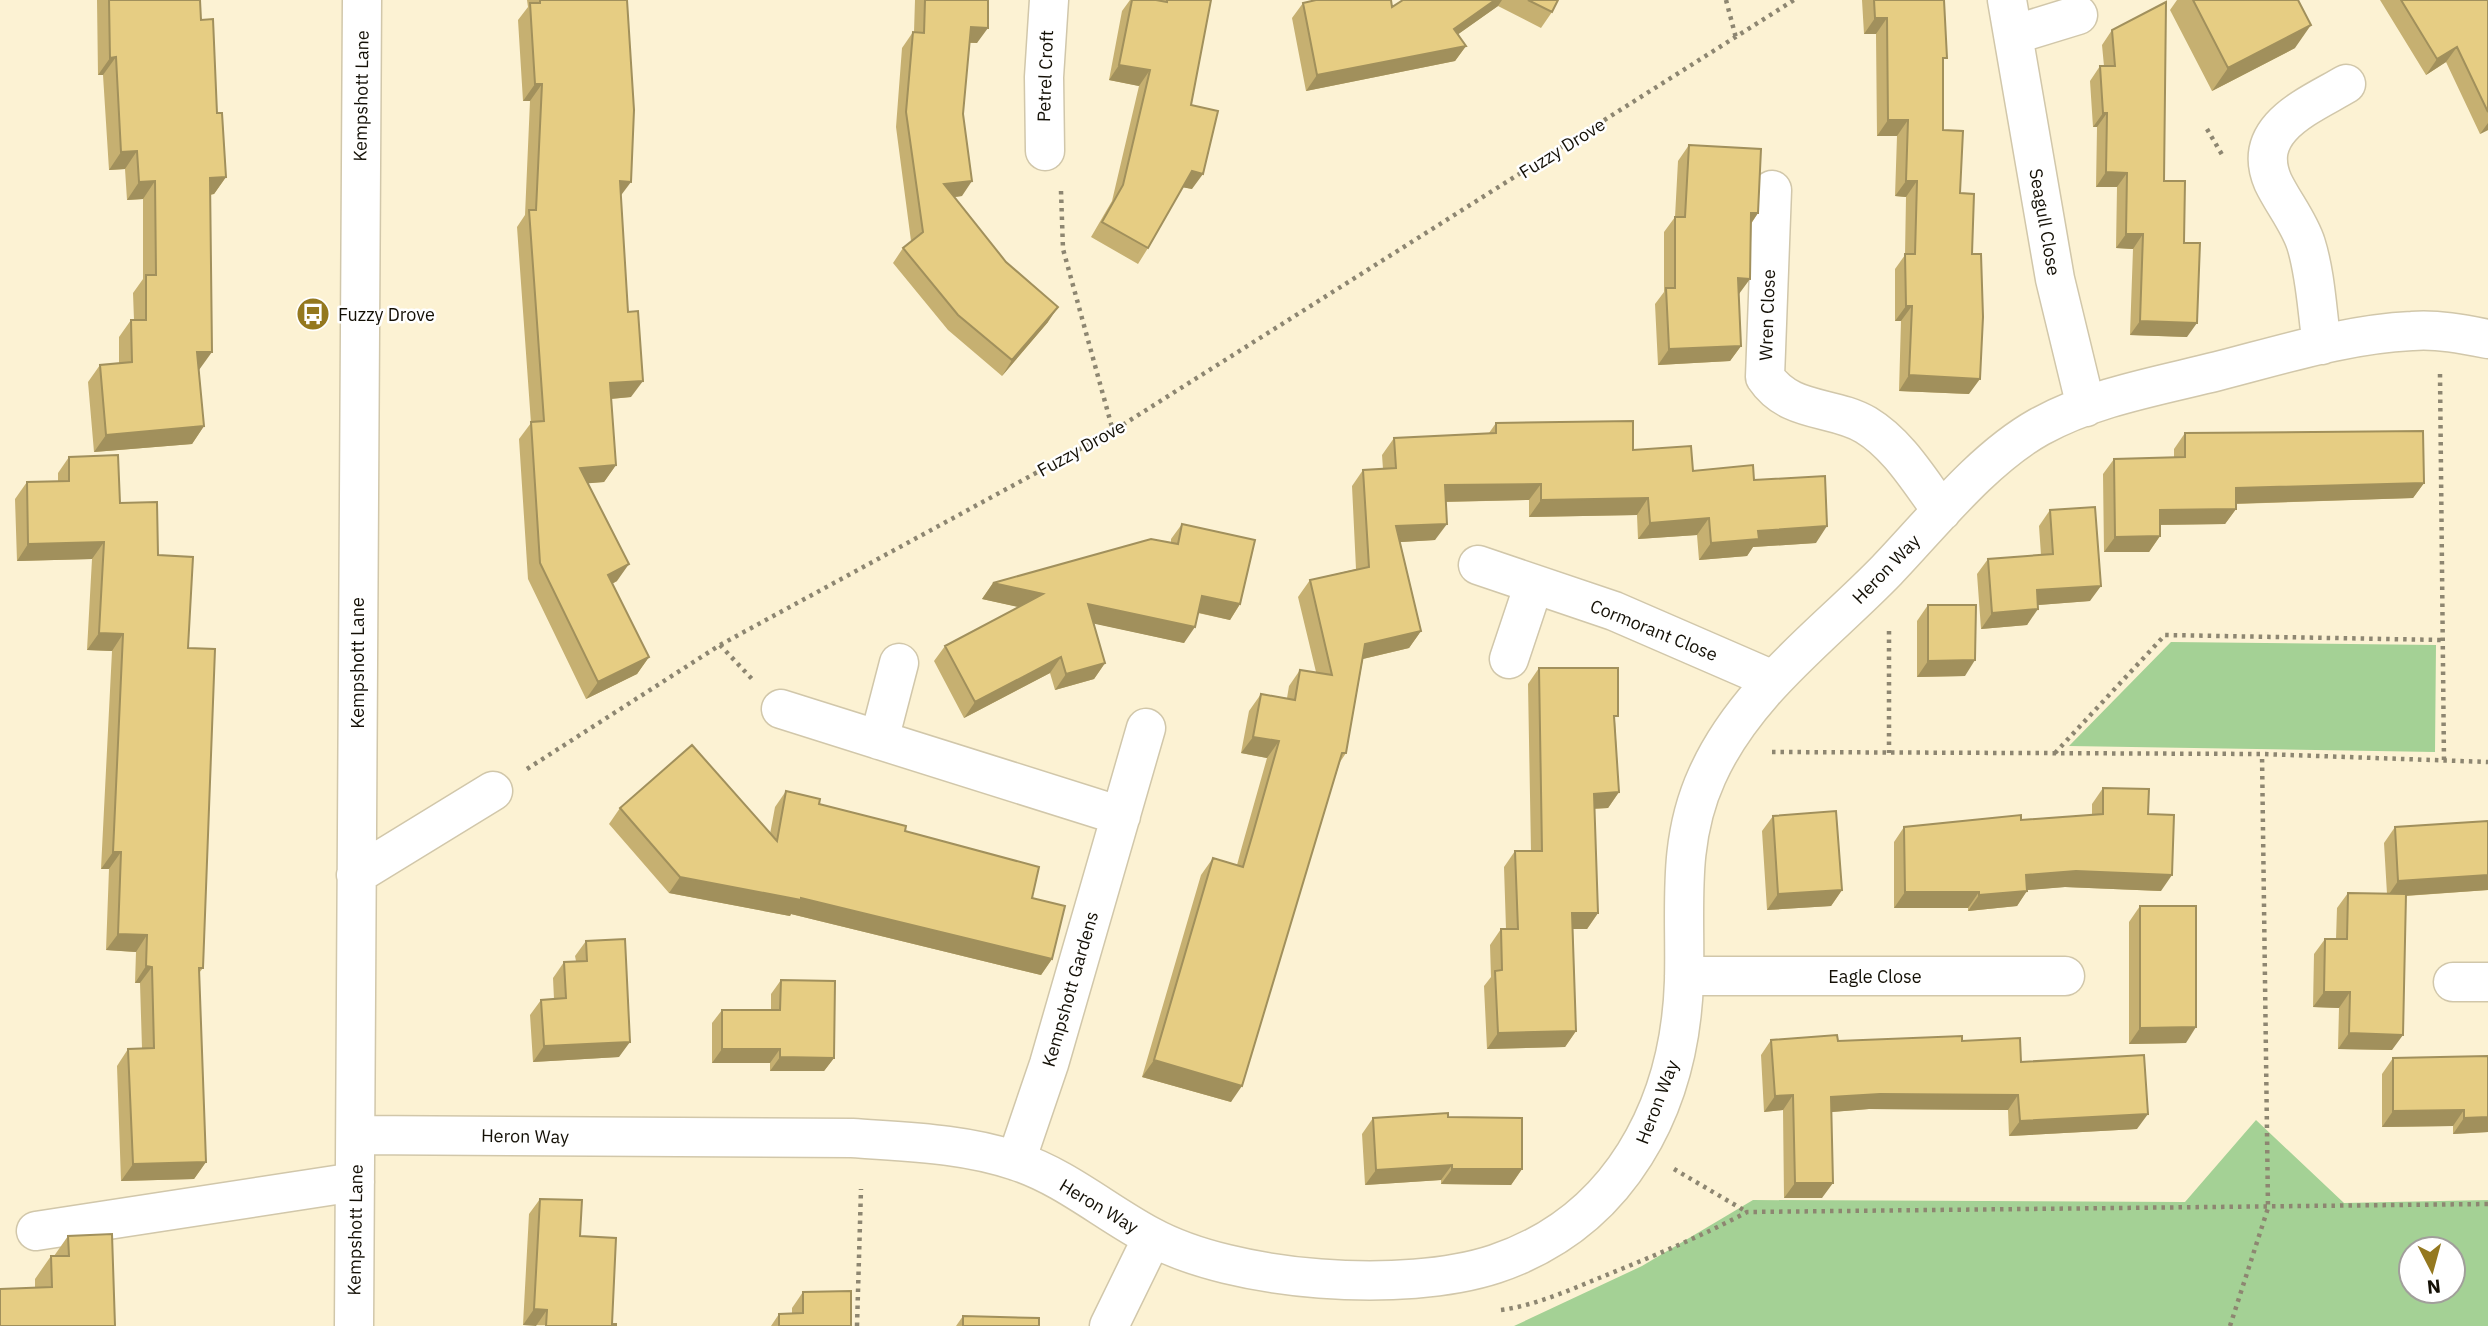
<svg xmlns="http://www.w3.org/2000/svg" width="2488" height="1326" font-family="'IBM Plex Sans',sans-serif">
<rect width="100%" height="100%" fill="#fcf2d3"/>
<path fill="#a4d195" fill-rule="evenodd" d="M 2171,642 L 2436,645 L 2435,752 L 2069,746 Z
M 2256,1120 L 2344,1203 L 2488,1200 L 2488,1326 L 1514,1326 L 1642,1266 L 1753,1200 L 2185,1202 ZM 2453,1249 L 2453,1291 L 2411,1291 L 2411,1249 Z"/>
<g fill="none" stroke-linecap="round" stroke-linejoin="round">
<defs>
<path id="minor" d="M 2007,0 L 2055,279 L 2086,407
M 2013,35 L 2078,15
M 1045,151 L 1044,77 L 1049,0
M 1772,190 L 1765,377 C 1790,414 1832,405 1866,425 C 1899,445 1920,482 1942,511
M 2322,345 C 2317,312 2316,276 2306,244 C 2299,222 2283,203 2273,182 C 2250,128 2309,106 2346,84
M 1478,565 L 1614,611 L 1773,680
M 1509,659 L 1534,584
M 781,709 L 1121,816
M 879,740 L 899,663
M 356,875 L 493,791
M 1684,976 L 2065,976
M 2453,982 L 2488,982
M 356,1135 L 852,1138 C 906,1142 964,1143 1016,1161 C 1065,1177 1105,1212 1150,1236 C 1234,1282 1404,1294 1495,1264 C 1620,1222 1680,1107 1684,981 C 1686,909 1676,844 1707,776 C 1745,691 1824,635 1887,570 C 1932,523 1982,459 2039,427 C 2093,397 2158,386 2218,371 C 2281,355 2346,334 2412,331 C 2437,329 2463,334 2488,339
M 1016,1161 L 1049,1064 L 1146,728
M 36,1231 L 355,1182
M 354,1326 L 362,0
M 1109,1326 L 1152,1238"/>
</defs>
<use href="#minor" stroke="#d1c7aa" stroke-width="41"/>
<path stroke="#8d8671" stroke-width="4.5" stroke-dasharray="3.5 5" stroke-linecap="butt" d="M 1726,0 L 1736,38
M 2207,129 L 2224,158
M 1061,191 L 1063,249 L 1113,431
M 2440,374 L 2444,762
M 1889,631 L 1889,753
M 720,645 L 753,680
M 1772,752 L 2262,754 L 2488,762
M 2055,753 L 2165,635 L 2443,640
M 527,769 L 720,645 L 1113,431 L 1794,0
M 1674,1169 L 1747,1212
M 1501,1310 C 1538,1305 1574,1288 1609,1274 C 1656,1255 1702,1236 1747,1212 L 2488,1204
M 857,1326 L 861,1189
M 2230,1326 L 2268,1208 L 2262,754"/>
<use href="#minor" stroke="#fff" stroke-width="38"/>
</g>
<path fill="#c6b071" d="M 97,0 L 200,0 L 201,20 L 217,113 L 226,177 L 214,194 L 211,195 L 199,370 L 204,426 L 192,444 L 94,452 L 88,382 L 100,365 L 119,363 L 119,337 L 131,320 L 134,320 L 133,293 L 143,279 L 143,199 L 127,200 L 125,169 L 109,170 L 103,75 L 98,75 Z
M 527,0 L 627,0 L 621,195 L 631,397 L 611,399 L 616,465 L 604,482 L 588,483 L 617,581 L 612,584 L 649,657 L 637,674 L 586,699 L 528,579 L 519,439 L 531,423 L 517,227 L 525,215 L 530,101 L 523,101 L 518,20 L 528,7 Z
M 915,0 L 988,0 L 977,43 L 969,43 L 963,114 L 962,196 L 954,197 L 1048,322 L 1002,376 L 948,330 L 893,263 L 903,248 L 911,241 L 896,127 L 902,48 L 913,32 L 914,32 Z
M 1130,0 L 1211,0 L 1191,105 L 1192,189 L 1183,187 L 1148,248 L 1138,264 L 1091,237 L 1112,201 L 1139,86 L 1109,80 L 1122,11 Z
M 1403,0 L 1558,0 L 1552,12 L 1541,28 L 1498,6 L 1458,34 L 1466,46 L 1455,61 L 1306,91 L 1292,18 L 1303,3 L 1392,7 Z
M 1862,0 L 1944,0 L 1943,130 L 1960,193 L 1969,394 L 1899,391 L 1901,321 L 1895,321 L 1895,269 L 1905,255 L 1906,197 L 1895,196 L 1897,136 L 1877,136 L 1876,34 L 1864,34 Z
M 2177,0 L 2298,0 L 2295,48 L 2212,91 L 2170,10 Z
M 2380,0 L 2488,0 L 2488,130 L 2480,134 L 2446,62 L 2426,75 Z
M 2112,30 L 2184,243 L 2187,337 L 2130,335 L 2133,249 L 2116,248 L 2117,187 L 2096,187 L 2097,127 L 2093,127 L 2090,81 L 2100,66 L 2104,66 L 2102,45 Z
M 1689,145 L 1758,213 L 1751,224 L 1739,294 L 1741,346 L 1730,361 L 1658,365 L 1655,304 L 1664,292 L 1664,232 L 1675,217 L 1678,161 Z
M 1496,423 L 1633,450 L 1693,471 L 1754,480 L 1816,543 L 1753,547 L 1747,556 L 1699,560 L 1697,535 L 1638,539 L 1637,515 L 1529,517 L 1529,500 L 1446,502 L 1435,540 L 1400,542 L 1421,631 L 1409,648 L 1363,659 L 1346,753 L 1340,762 L 1231,1102 L 1142,1077 L 1201,875 L 1213,858 L 1237,865 L 1241,850 L 1267,758 L 1241,753 L 1249,711 L 1261,694 L 1287,698 L 1289,686 L 1300,670 L 1316,672 L 1298,597 L 1310,580 L 1356,569 L 1352,486 L 1363,470 L 1383,469 L 1382,455 L 1394,438 L 1489,433 Z
M 2185,433 L 2424,483 L 2413,498 L 2236,504 L 2236,509 L 2225,524 L 2160,525 L 2160,536 L 2149,552 L 2104,552 L 2103,474 L 2114,459 L 2174,457 L 2174,449 Z
M 69,457 L 120,503 L 158,555 L 188,648 L 203,968 L 199,973 L 206,1162 L 194,1179 L 121,1181 L 117,1066 L 128,1049 L 142,1048 L 140,983 L 135,983 L 136,952 L 106,950 L 109,869 L 101,869 L 112,651 L 87,650 L 92,559 L 17,561 L 15,499 L 27,482 L 58,481 L 58,473 Z
M 2050,510 L 2090,601 L 2038,605 L 2027,625 L 1981,629 L 1977,574 L 1988,559 L 2041,555 L 2039,526 Z
M 1182,524 L 1240,604 L 1230,620 L 1198,613 L 1184,643 L 1093,623 L 1105,663 L 1094,679 L 1055,690 L 1050,673 L 964,718 L 934,661 L 945,646 L 1019,607 L 982,599 L 993,583 L 1171,543 L 1171,539 Z
M 1928,605 L 1965,676 L 1917,677 L 1917,621 Z
M 1539,668 L 1615,721 L 1619,792 L 1608,808 L 1594,809 L 1598,913 L 1587,929 L 1573,929 L 1576,1031 L 1565,1047 L 1487,1049 L 1484,986 L 1491,977 L 1490,945 L 1501,929 L 1506,929 L 1504,867 L 1515,851 L 1531,851 L 1528,684 Z
M 2103,788 L 2148,814 L 2161,891 L 2065,887 L 2027,890 L 2017,906 L 1968,911 L 1968,908 L 1894,908 L 1894,842 L 1904,827 L 2092,815 L 2092,804 Z
M 786,791 L 819,804 L 905,831 L 1032,898 L 1052,959 L 1041,975 L 791,914 L 790,916 L 669,893 L 609,824 L 620,808 L 770,834 L 775,807 Z
M 1773,816 L 1842,890 L 1831,906 L 1767,910 L 1762,831 Z
M 2395,827 L 2488,890 L 2406,896 L 2392,1050 L 2338,1049 L 2339,1008 L 2313,1007 L 2314,954 L 2325,939 L 2336,939 L 2337,908 L 2348,893 L 2387,894 L 2384,843 Z
M 2140,906 L 2186,1043 L 2129,1044 L 2129,922 Z
M 586,941 L 619,1057 L 533,1062 L 530,1015 L 541,1000 L 554,999 L 553,978 L 564,962 L 576,961 L 575,956 Z
M 781,980 L 834,1058 L 824,1071 L 770,1071 L 770,1063 L 712,1063 L 712,1023 L 722,1010 L 771,1010 L 771,994 Z
M 1771,1040 L 1962,1041 L 2021,1062 L 2137,1129 L 2009,1136 L 2008,1110 L 1869,1109 L 1831,1112 L 1822,1198 L 1784,1198 L 1783,1110 L 1764,1112 L 1761,1055 Z
M 2488,1056 L 2488,1132 L 2453,1134 L 2453,1126 L 2382,1127 L 2382,1074 L 2393,1058 Z
M 1448,1117 L 1522,1169 L 1511,1185 L 1441,1184 L 1441,1180 L 1365,1185 L 1362,1134 L 1373,1118 Z
M 540,1199 L 580,1236 L 612,1324 L 616,1326 L 523,1325 L 529,1214 Z
M 68,1236 L 115,1326 L 35,1288 L 35,1279 L 51,1256 L 54,1256 Z
M 803,1292 L 851,1326 L 771,1326 L 779,1314 L 792,1313 L 792,1308 Z
M 963,1316 L 1039,1326 L 956,1326 Z"/>
<path fill="#a1905c" d="M 1495,0 L 1502,0 L 1498,6 L 1443,45 L 1454,29 Z
M 1875,18 L 1887,18 L 1876,34 L 1864,34 Z
M 2311,25 L 2295,48 L 2212,91 L 2228,68 Z
M 971,27 L 988,28 L 977,43 L 960,42 Z
M 1466,46 L 1455,61 L 1306,91 L 1317,75 Z
M 2457,47 L 2446,62 L 2426,75 L 2437,59 Z
M 116,57 L 103,75 L 98,75 L 110,58 Z
M 1119,65 L 1150,70 L 1139,86 L 1109,80 Z
M 535,84 L 542,84 L 530,101 L 523,101 Z
M 2103,113 L 2107,113 L 2097,127 L 2093,127 Z
M 1888,120 L 1908,120 L 1897,136 L 1877,136 Z
M 2488,123 L 2488,130 L 2480,134 Z
M 137,151 L 125,169 L 109,170 L 121,152 Z
M 1192,171 L 1203,174 L 1192,189 L 1181,187 Z
M 2106,172 L 2127,173 L 2117,187 L 2096,187 Z
M 226,177 L 214,194 L 198,195 L 210,178 Z
M 155,181 L 143,199 L 127,200 L 139,182 Z
M 620,181 L 631,182 L 619,198 Z
M 972,181 L 962,196 L 934,200 L 944,184 Z
M 1906,181 L 1917,181 L 1906,197 L 1895,196 Z
M 1751,213 L 1758,213 L 1747,229 Z
M 2126,234 L 2143,234 L 2133,249 L 2116,248 Z
M 1738,278 L 1750,279 L 1739,294 L 1727,294 Z
M 1906,306 L 1912,306 L 1901,321 L 1895,321 Z
M 1058,307 L 1048,322 L 1002,376 L 1012,360 Z
M 2140,321 L 2197,323 L 2187,337 L 2130,335 Z
M 1741,346 L 1730,361 L 1658,365 L 1669,349 Z
M 197,352 L 212,352 L 199,370 L 185,370 Z
M 1909,375 L 1980,379 L 1969,394 L 1899,391 Z
M 643,381 L 631,397 L 598,400 L 610,383 Z
M 204,426 L 192,444 L 94,452 L 106,435 Z
M 616,465 L 604,482 L 568,485 L 580,468 Z
M 2424,483 L 2413,498 L 2225,504 L 2236,488 Z
M 1541,484 L 1529,500 L 1433,502 L 1445,485 Z
M 1648,498 L 1637,515 L 1529,517 L 1541,500 Z
M 2236,509 L 2225,524 L 2149,525 L 2160,510 Z
M 1709,518 L 1697,535 L 1638,539 L 1650,523 Z
M 1447,524 L 1435,540 L 1385,543 L 1396,526 Z
M 1827,526 L 1816,543 L 1753,547 L 1747,556 L 1699,560 L 1711,543 L 1758,531 Z
M 2160,536 L 2149,552 L 2104,552 L 2115,537 Z
M 104,542 L 92,559 L 17,561 L 28,544 Z
M 629,564 L 617,581 L 596,592 L 608,575 Z
M 993,583 L 1043,594 L 1032,610 L 982,599 Z
M 2101,586 L 2090,601 L 2026,606 L 2037,590 Z
M 1202,596 L 1240,604 L 1230,620 L 1191,611 Z
M 1088,604 L 1195,627 L 1184,643 L 1077,620 Z
M 2038,609 L 2027,625 L 1981,629 L 1992,613 Z
M 1421,631 L 1409,648 L 1354,661 L 1365,644 Z
M 99,633 L 123,634 L 112,651 L 87,650 Z
M 649,657 L 637,674 L 586,699 L 598,682 Z
M 1061,657 L 1050,673 L 964,718 L 975,702 Z
M 1975,660 L 1965,676 L 1917,677 L 1928,661 Z
M 1105,663 L 1094,679 L 1055,690 L 1066,674 Z
M 1253,737 L 1279,741 L 1267,758 L 1241,753 Z
M 1619,792 L 1608,808 L 1583,809 L 1594,794 Z
M 113,852 L 121,852 L 109,869 L 101,869 Z
M 2076,871 L 2172,875 L 2161,891 L 2065,887 L 2015,891 L 2026,875 Z
M 2488,875 L 2488,890 L 2387,897 L 2398,881 Z
M 680,877 L 801,898 L 1052,959 L 1041,975 L 791,914 L 790,916 L 669,893 Z
M 1842,890 L 1831,906 L 1767,910 L 1778,894 Z
M 2027,891 L 2017,906 L 1968,911 L 1979,895 Z
M 1905,892 L 1979,892 L 1968,908 L 1894,908 Z
M 1572,913 L 1598,913 L 1587,929 L 1561,929 Z
M 118,934 L 147,935 L 136,952 L 106,950 Z
M 146,966 L 152,967 L 140,983 L 135,983 Z
M 2324,992 L 2350,992 L 2339,1008 L 2313,1007 Z
M 2196,1027 L 2186,1043 L 2129,1044 L 2140,1028 Z
M 1576,1031 L 1565,1047 L 1487,1049 L 1498,1033 Z
M 2349,1033 L 2403,1035 L 2392,1050 L 2338,1049 Z
M 630,1042 L 619,1057 L 533,1062 L 544,1046 Z
M 722,1049 L 780,1049 L 770,1063 L 712,1063 Z
M 780,1057 L 834,1058 L 824,1071 L 770,1071 Z
M 1154,1060 L 1242,1086 L 1231,1102 L 1142,1077 Z
M 1880,1094 L 2018,1095 L 2008,1110 L 1869,1109 L 1820,1113 L 1831,1097 Z
M 1793,1095 L 1783,1110 L 1764,1112 L 1775,1096 Z
M 2464,1110 L 2453,1126 L 2382,1127 L 2393,1111 Z
M 2148,1114 L 2137,1129 L 2009,1136 L 2020,1121 Z
M 2488,1117 L 2488,1132 L 2453,1134 L 2464,1118 Z
M 206,1162 L 194,1179 L 121,1181 L 133,1164 Z
M 1452,1165 L 1441,1180 L 1365,1185 L 1376,1170 Z
M 1452,1169 L 1522,1169 L 1511,1185 L 1441,1184 Z
M 1795,1183 L 1833,1183 L 1822,1198 L 1784,1198 Z
M 534,1309 L 547,1310 L 536,1326 L 523,1325 Z"/>
<path fill="#e6cd83" stroke="#a1905c" stroke-width="2" d="M 109,0 L 200,0 L 201,20 L 213,19 L 217,113 L 222,113 L 226,177 L 210,178 L 212,352 L 197,352 L 204,426 L 106,435 L 100,365 L 132,362 L 131,320 L 146,320 L 146,275 L 156,275 L 155,181 L 139,182 L 137,151 L 121,152 L 116,57 L 110,58 Z
M 540,0 L 627,0 L 634,110 L 631,182 L 620,181 L 628,312 L 638,311 L 643,381 L 610,383 L 616,465 L 580,468 L 629,564 L 608,575 L 649,657 L 598,682 L 540,563 L 531,422 L 544,421 L 529,210 L 536,210 L 542,84 L 535,84 L 530,3 L 540,3 Z
M 925,0 L 988,0 L 988,28 L 971,27 L 963,114 L 972,181 L 944,184 L 1006,262 L 1058,307 L 1012,360 L 958,315 L 903,248 L 923,232 L 906,112 L 913,32 L 924,33 Z
M 1132,0 L 1156,0 L 1167,2 L 1167,0 L 1211,0 L 1191,105 L 1218,111 L 1203,174 L 1192,171 L 1148,248 L 1102,222 L 1123,185 L 1150,70 L 1119,65 Z
M 1316,0 L 1391,0 L 1392,7 L 1403,0 L 1495,0 L 1454,29 L 1466,46 L 1317,75 L 1303,3 Z
M 1528,0 L 1558,0 L 1552,12 Z
M 1874,0 L 1944,0 L 1947,58 L 1943,58 L 1943,130 L 1963,131 L 1960,193 L 1974,194 L 1972,254 L 1981,254 L 1983,317 L 1980,379 L 1909,375 L 1912,306 L 1906,306 L 1905,254 L 1915,254 L 1917,181 L 1906,181 L 1908,120 L 1888,120 L 1887,18 L 1875,18 Z
M 2193,0 L 2298,0 L 2311,25 L 2228,68 Z
M 2401,0 L 2488,0 L 2488,112 L 2457,47 L 2437,59 Z
M 2166,2 L 2164,181 L 2185,181 L 2184,243 L 2200,243 L 2197,323 L 2140,321 L 2143,234 L 2126,234 L 2127,173 L 2106,172 L 2107,113 L 2103,113 L 2100,66 L 2115,66 L 2112,30 Z
M 1689,145 L 1761,149 L 1758,213 L 1751,213 L 1750,279 L 1738,278 L 1741,346 L 1669,349 L 1666,288 L 1675,288 L 1675,217 L 1685,217 Z
M 1633,421 L 1633,450 L 1691,446 L 1693,471 L 1753,465 L 1754,480 L 1825,476 L 1827,526 L 1758,531 L 1759,539 L 1711,543 L 1709,518 L 1650,523 L 1648,498 L 1541,500 L 1541,484 L 1445,485 L 1447,524 L 1396,526 L 1421,631 L 1365,644 L 1346,753 L 1342,753 L 1242,1086 L 1154,1060 L 1213,858 L 1243,867 L 1253,833 L 1279,741 L 1253,737 L 1261,694 L 1295,700 L 1300,670 L 1332,675 L 1310,580 L 1369,567 L 1363,470 L 1396,468 L 1394,438 L 1496,433 L 1496,423 Z
M 2423,431 L 2424,483 L 2236,488 L 2236,509 L 2160,510 L 2160,536 L 2115,537 L 2114,459 L 2185,457 L 2185,433 Z
M 118,455 L 120,503 L 157,502 L 158,555 L 193,557 L 188,648 L 215,649 L 203,968 L 199,968 L 206,1162 L 133,1164 L 128,1049 L 154,1048 L 152,967 L 146,966 L 147,935 L 118,934 L 121,852 L 113,852 L 123,634 L 99,633 L 104,542 L 28,544 L 27,482 L 69,481 L 69,457 Z
M 2095,507 L 2101,586 L 2037,590 L 2038,609 L 1992,613 L 1988,559 L 2053,554 L 2050,510 Z
M 1182,524 L 1255,540 L 1240,604 L 1202,596 L 1195,627 L 1088,604 L 1105,663 L 1066,674 L 1061,657 L 975,702 L 945,646 L 1043,594 L 993,583 L 1151,539 L 1178,544 Z
M 1928,605 L 1976,605 L 1975,660 L 1928,661 Z
M 1539,668 L 1618,668 L 1618,716 L 1614,716 L 1619,792 L 1594,794 L 1598,913 L 1572,913 L 1576,1031 L 1498,1033 L 1495,971 L 1502,970 L 1501,929 L 1518,929 L 1515,851 L 1542,851 Z
M 692,745 L 777,841 L 786,791 L 820,799 L 819,804 L 906,826 L 905,831 L 1039,867 L 1032,898 L 1065,906 L 1052,959 L 801,898 L 801,900 L 680,877 L 620,808 Z
M 2103,788 L 2149,789 L 2148,814 L 2174,815 L 2172,875 L 2076,871 L 2026,875 L 2027,891 L 1979,895 L 1979,892 L 1905,892 L 1904,827 L 2021,815 L 2021,820 L 2103,814 Z
M 1836,811 L 1842,890 L 1778,894 L 1773,816 Z
M 2488,821 L 2488,875 L 2398,881 L 2395,827 Z
M 2348,893 L 2406,894 L 2403,1035 L 2349,1033 L 2350,992 L 2324,992 L 2325,939 L 2347,939 Z
M 2140,906 L 2196,906 L 2196,1027 L 2140,1028 Z
M 625,939 L 630,1042 L 544,1046 L 541,1000 L 566,998 L 564,962 L 587,961 L 586,941 Z
M 781,980 L 835,981 L 834,1058 L 780,1057 L 780,1049 L 722,1049 L 722,1010 L 780,1010 Z
M 1837,1035 L 1838,1041 L 1962,1036 L 1962,1041 L 2020,1038 L 2021,1062 L 2144,1055 L 2148,1114 L 2020,1121 L 2018,1095 L 1880,1094 L 1831,1097 L 1833,1183 L 1795,1183 L 1793,1095 L 1775,1096 L 1771,1040 Z
M 2488,1056 L 2488,1117 L 2464,1118 L 2464,1110 L 2393,1111 L 2393,1058 Z
M 1448,1113 L 1448,1117 L 1522,1118 L 1522,1169 L 1452,1169 L 1452,1165 L 1376,1170 L 1373,1118 Z
M 540,1199 L 582,1200 L 580,1236 L 616,1238 L 612,1324 L 616,1324 L 616,1326 L 546,1326 L 547,1310 L 534,1309 Z
M 112,1234 L 115,1326 L 0,1326 L 0,1289 L 52,1287 L 51,1256 L 69,1256 L 68,1236 Z
M 851,1291 L 851,1326 L 779,1326 L 779,1314 L 803,1313 L 803,1292 Z
M 963,1316 L 1039,1318 L 1039,1326 L 963,1326 Z"/>
<defs>
<symbol id="bus-disc" viewBox="-11 -11 22 22"><circle r="9.5" fill="#94781f" stroke="#fff"/><path d="M-5-6H5V4H4V6H2V4H-2V6H-4V4H-5ZM-3.5-4V0h7V-4ZM-3.5 1.2v1.5H-2V1.2ZM2 1.2v1.5H3.5V1.2Z" fill="#fff"/></symbol>
</defs>
<g fill-rule="evenodd">
<use href="#bus-disc" x="294" y="295" width="38" height="38"/>
</g>
<g text-anchor="middle" dominant-baseline="central" stroke-width="5" stroke-linejoin="round" paint-order="stroke">
<g font-size="18" fill="#141006" stroke="#fff">
<text transform="translate(1045 76) rotate(-88)">Petrel Croft</text>
<text transform="translate(361 96) rotate(-89)">Kempshott Lane</text>
<text transform="translate(1562 148) rotate(-32)">Fuzzy Drove</text>
<text transform="translate(2045 222) rotate(80)">Seagull Close</text>
<text transform="translate(1767 315) rotate(-88)">Wren Close</text>
<text transform="translate(1081 448) rotate(-29)">Fuzzy Drove</text>
<text transform="translate(1886 569) rotate(-46)">Heron Way</text>
<text transform="translate(1654 630) rotate(22)">Cormorant Close</text>
<text transform="translate(357 663) rotate(-90)">Kempshott Lane</text>
<text x="1875" y="976">Eagle Close</text>
<text transform="translate(1070 989) rotate(-74)">Kempshott Gardens</text>
<text transform="translate(1657 1102) rotate(-69)">Heron Way</text>
<text transform="translate(525 1136) rotate(1)">Heron Way</text>
<text transform="translate(1099 1206) rotate(31)">Heron Way</text>
<text transform="translate(355 1230) rotate(-89)">Kempshott Lane</text>
</g>
<g font-size="18" fill="#141006" stroke="#fff" text-anchor="start">
<text x="338" y="314">Fuzzy Drove</text>
</g>
</g>
<g transform="translate(2432 1270) rotate(174)"><circle r="33" fill="#ffffff" stroke="#a19f9b" stroke-width="2"/>
<path d="M0-5L12 26L0 18L-12 26Z" fill="#94781f"/>
<text y="-10" font-size="19" font-weight="bold" text-anchor="middle" fill="#141006">N</text>
</g>
</svg>
